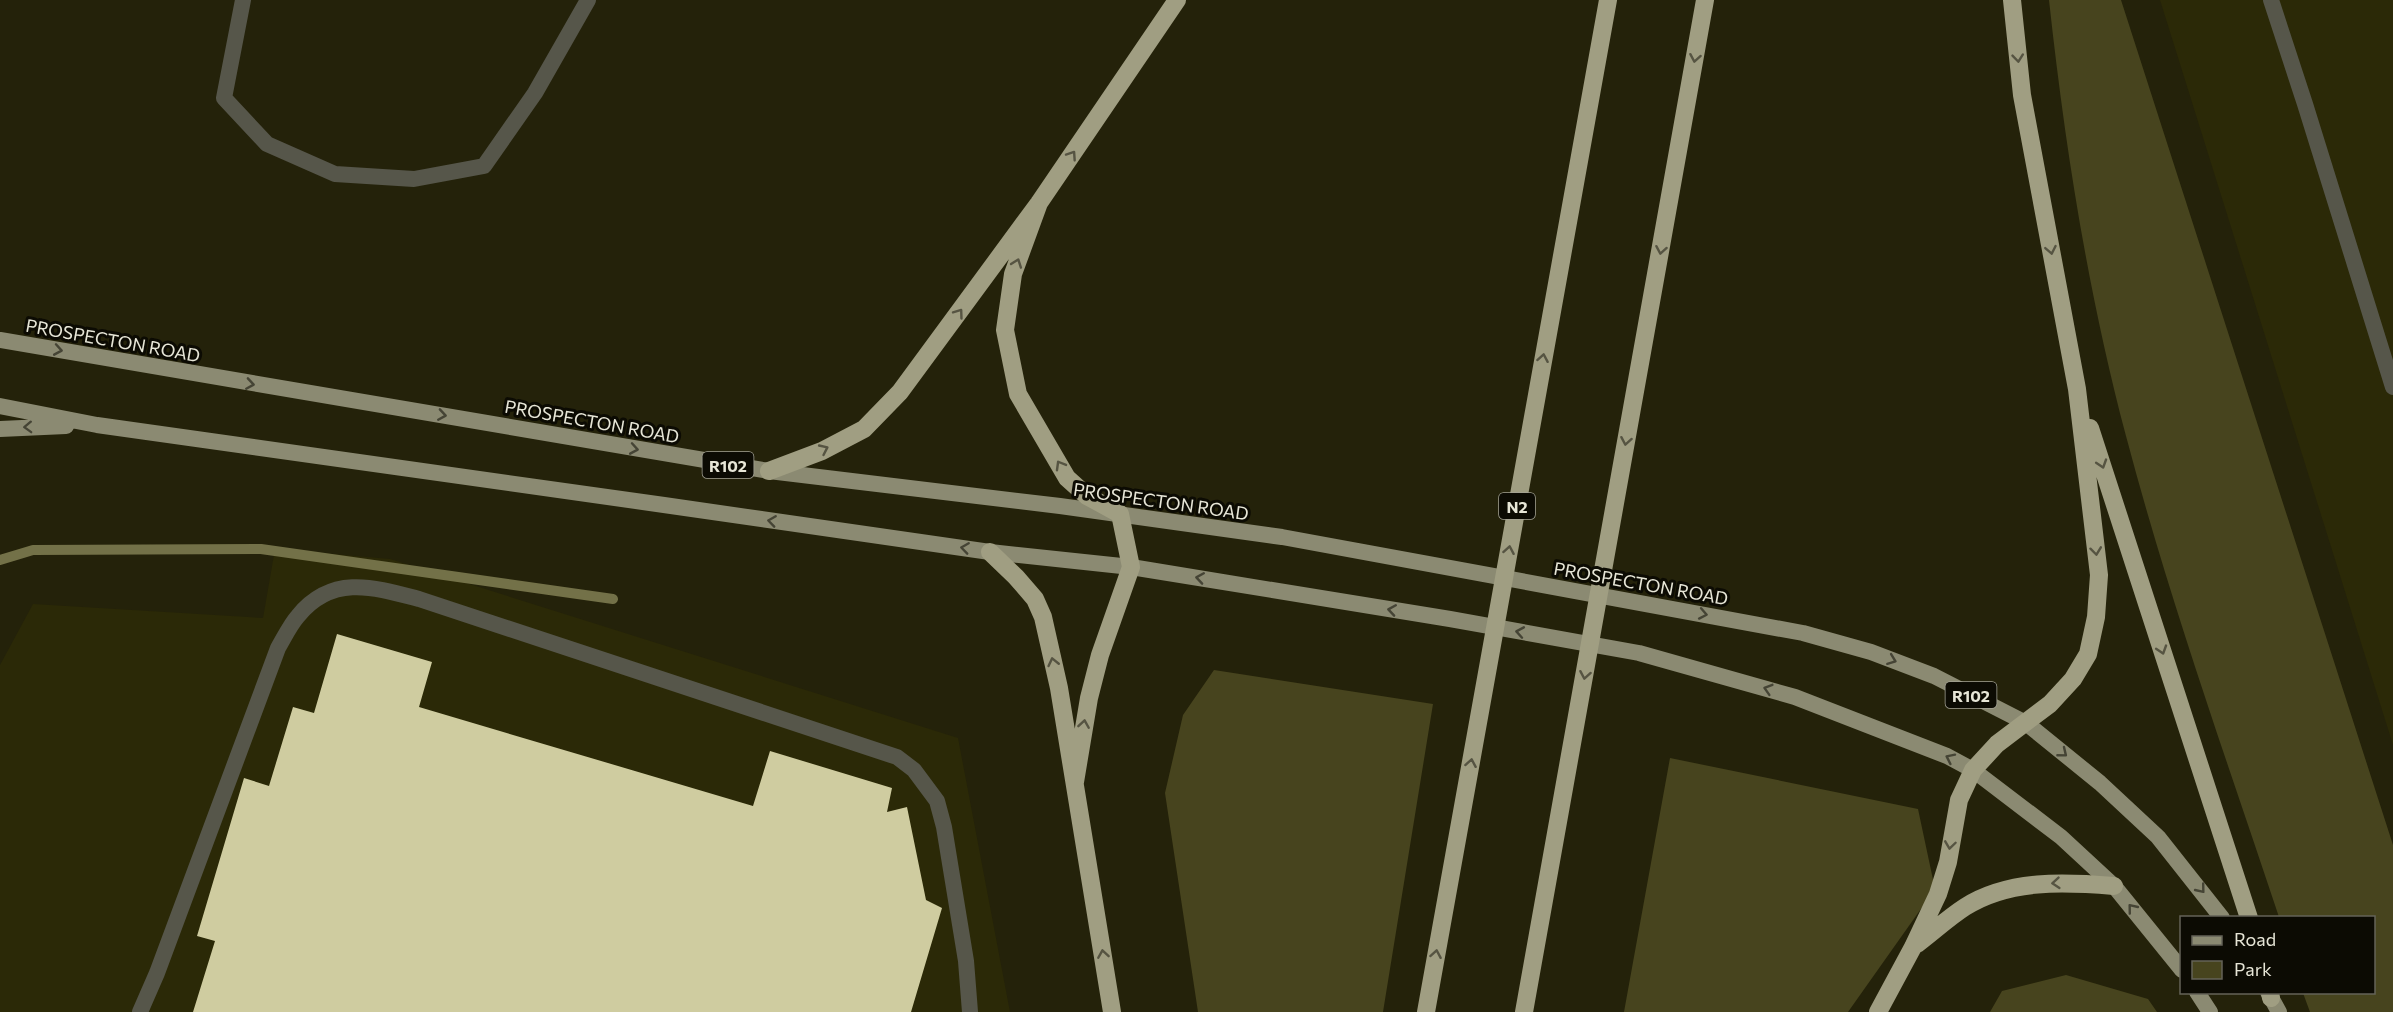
<svg xmlns="http://www.w3.org/2000/svg" width="2393" height="1012" font-family="Commissioner,sans-serif">
<rect width="100%" height="100%" fill="#24220a"/>
<path fill="#2b2907" d="M 2160,0 L 2393,0 L 2393,745 Z
M 275,549 L 390,559 L 958,738 L 1010,1012 L 0,1012 L 0,665 L 33,604 L 263,618 Z"/>
<path fill="#47441e" d="M 2049,0 L 2121,0 L 2393,845 L 2393,1012 L 2310,1012 L 2303,993 L 2374,992 L 2374,918 L 2279,917 C 2226,758 2169,599 2126,436 C 2088,293 2065,147 2049,0 Z
M 1214,670 L 1433,704 L 1383,1012 L 1198,1012 L 1165,793 L 1183,715 Z
M 1670,758 L 1918,809 L 1935,889 L 1848,1012 L 1624,1012 Z
M 2066,975 L 2148,999 L 2157,1012 L 1990,1012 L 2002,991 Z"/>
<g fill="none" stroke-linecap="round" stroke-linejoin="round">
<path stroke="#737148" stroke-width="10" d="M 0,560 L 33,550 L 261,549 L 613,599"/>
</g>
<path fill="#cfcca0" d="M 337,634 L 432,662 L 419,707 L 753,806 L 770,751 L 892,788 L 887,812 L 907,807 L 926,900 L 942,908 L 911,1012 L 193,1012 L 215,941 L 197,936 L 244,778 L 269,786 L 293,707 L 314,713 Z"/>
<g fill="none" stroke-linecap="round" stroke-linejoin="round">
<path stroke="#56564a" stroke-width="16" d="M 243,0 L 224,98 L 267,144 L 335,174 L 414,179 L 484,166 L 535,93 L 588,0
M 2271,0 L 2305,104 L 2393,387
M 140,1012 L 157,973 L 278,648 C 284,638 290,625 298,616 C 332,574 374,587 419,599 L 897,757 L 914,770 L 937,801 L 944,827 L 966,961 L 970,1012"/>
<path stroke="#8b8a72" stroke-width="16" d="M 0,340 L 769,471 L 1060,506 L 1282,537 L 1803,633 L 1871,652 L 1934,676 L 2026,723 L 2100,783 L 2158,837 L 2222,918
M 0,406 L 97,425 L 664,505 L 990,552 L 1131,567 L 1450,619 L 1639,653 L 1795,697 L 1947,756 L 1973,770 L 2061,837 L 2114,886 L 2182,970
M 0,429 L 66,426
M 2197,992 L 2210,1012
M 2268,992 L 2279,1012"/>
<path stroke="#a09e82" stroke-width="18" d="M 1039,203 L 1013,274 L 1005,330 L 1018,394 L 1067,478 L 1087,496 L 1120,514 L 1131,567 L 1100,655 L 1089,698 L 1075,782
M 2090,428 L 2249,918
M 769,471 L 822,451 L 864,429 L 900,392 L 1039,203 L 1177,0
M 990,552 L 1016,577 L 1035,599 L 1043,617 L 1059,688 L 1112,1012
M 1917,944 C 1933,932 1948,918 1965,907 C 2009,879 2065,882 2114,886
M 2270,992 L 2271,998
M 1426,1012 L 1608,0
M 1524,1012 L 1705,0
M 1878,1012 L 1913,947 L 1938,894 L 1948,862 L 1959,800 L 1973,770 L 1997,744 L 2050,704 L 2073,679 L 2088,654 L 2096,617 L 2099,575 L 2077,389 L 2022,95 L 2012,0"/>
</g>
<defs><path id="oneway-chevron" d="M-2-3.5L2.5 0L-2 3.5" fill="none" stroke-width="1.6" stroke-linecap="round" stroke-linejoin="round" transform="scale(1.5)"/></defs>
<g stroke="#565442">
<use href="#oneway-chevron" transform="translate(1695 58) rotate(100)"/>
<use href="#oneway-chevron" transform="translate(2018 58) rotate(84)"/>
<use href="#oneway-chevron" transform="translate(1072 155) rotate(-56)"/>
<use href="#oneway-chevron" transform="translate(1661 250) rotate(100)"/>
<use href="#oneway-chevron" transform="translate(2051 250) rotate(79)"/>
<use href="#oneway-chevron" transform="translate(1017 263) rotate(-70)"/>
<use href="#oneway-chevron" transform="translate(959 313) rotate(-54)"/>
<use href="#oneway-chevron" transform="translate(1543 358) rotate(-80)"/>
<use href="#oneway-chevron" transform="translate(1626 441) rotate(100)"/>
<use href="#oneway-chevron" transform="translate(824 449) rotate(-25)"/>
<use href="#oneway-chevron" transform="translate(2102 464) rotate(72)"/>
<use href="#oneway-chevron" transform="translate(1060 465) rotate(-120)"/>
<use href="#oneway-chevron" transform="translate(1509 550) rotate(-80)"/>
<use href="#oneway-chevron" transform="translate(2096 551) rotate(83)"/>
<use href="#oneway-chevron" transform="translate(2162 650) rotate(72)"/>
<use href="#oneway-chevron" transform="translate(1053 662) rotate(-103)"/>
<use href="#oneway-chevron" transform="translate(1585 675) rotate(100)"/>
<use href="#oneway-chevron" transform="translate(1084 724) rotate(-81)"/>
<use href="#oneway-chevron" transform="translate(1471 763) rotate(-80)"/>
<use href="#oneway-chevron" transform="translate(1950 845) rotate(98)"/>
<use href="#oneway-chevron" transform="translate(2056 883) rotate(175)"/>
<use href="#oneway-chevron" transform="translate(1103 954) rotate(-99)"/>
<use href="#oneway-chevron" transform="translate(1436 954) rotate(-80)"/>
</g>
<g stroke="#454435">
<use href="#oneway-chevron" transform="translate(58 350) rotate(10)"/>
<use href="#oneway-chevron" transform="translate(250 384) rotate(9)"/>
<use href="#oneway-chevron" transform="translate(442 415) rotate(9)"/>
<use href="#oneway-chevron" transform="translate(28 427) rotate(178)"/>
<use href="#oneway-chevron" transform="translate(634 449) rotate(10)"/>
<use href="#oneway-chevron" transform="translate(772 521) rotate(-172)"/>
<use href="#oneway-chevron" transform="translate(965 548) rotate(-172)"/>
<use href="#oneway-chevron" transform="translate(1200 578) rotate(-171)"/>
<use href="#oneway-chevron" transform="translate(1392 610) rotate(-171)"/>
<use href="#oneway-chevron" transform="translate(1703 614) rotate(11)"/>
<use href="#oneway-chevron" transform="translate(1520 632) rotate(-170)"/>
<use href="#oneway-chevron" transform="translate(1892 660) rotate(21)"/>
<use href="#oneway-chevron" transform="translate(1768 689) rotate(-163)"/>
<use href="#oneway-chevron" transform="translate(2063 753) rotate(39)"/>
<use href="#oneway-chevron" transform="translate(1950 758) rotate(-154)"/>
<use href="#oneway-chevron" transform="translate(2201 889) rotate(51)"/>
<use href="#oneway-chevron" transform="translate(2132 908) rotate(-129)"/>
</g>
<g text-anchor="middle" dominant-baseline="central" stroke-width="6" stroke-linejoin="round" paint-order="stroke">
<g fill="#0c0b03" stroke="#a5a497" stroke-width="1.5">
<rect x="702.5" y="452" width="51" height="26" rx="4.5"/>
<rect x="1499" y="493" width="36" height="26" rx="4.5"/>
<rect x="1945.5" y="682" width="51" height="26" rx="4.5"/>
</g>
<g font-size="16" font-weight="bold" fill="#e7e6d7">
<text x="728" y="465">R102</text>
<text x="1517" y="506">N2</text>
<text x="1971" y="695">R102</text>
</g>
<g font-size="18" fill="#e7e6d7" stroke="#0c0b03">
<text transform="translate(113 340) rotate(10)">PROSPECTON ROAD</text>
<text transform="translate(592 421) rotate(10)">PROSPECTON ROAD</text>
<text transform="translate(1161 501) rotate(8)">PROSPECTON ROAD</text>
<text transform="translate(1641 583) rotate(10)">PROSPECTON ROAD</text>
</g>
</g>
<rect x="2180" y="916" width="195" height="78" fill="#0c0b03" stroke="#646358" stroke-width="1.5"/>
<rect x="2192" y="936" width="30" height="9" fill="#8b8a72" stroke="#646358" stroke-width="1.5"/>
<text x="2234" y="946" font-size="18" fill="#e7e6d7">Road</text>
<rect x="2192" y="961" width="30" height="18" fill="#47441e" stroke="#646358" stroke-width="1.5"/>
<text x="2234" y="976" font-size="18" fill="#e7e6d7">Park</text>
</svg>
